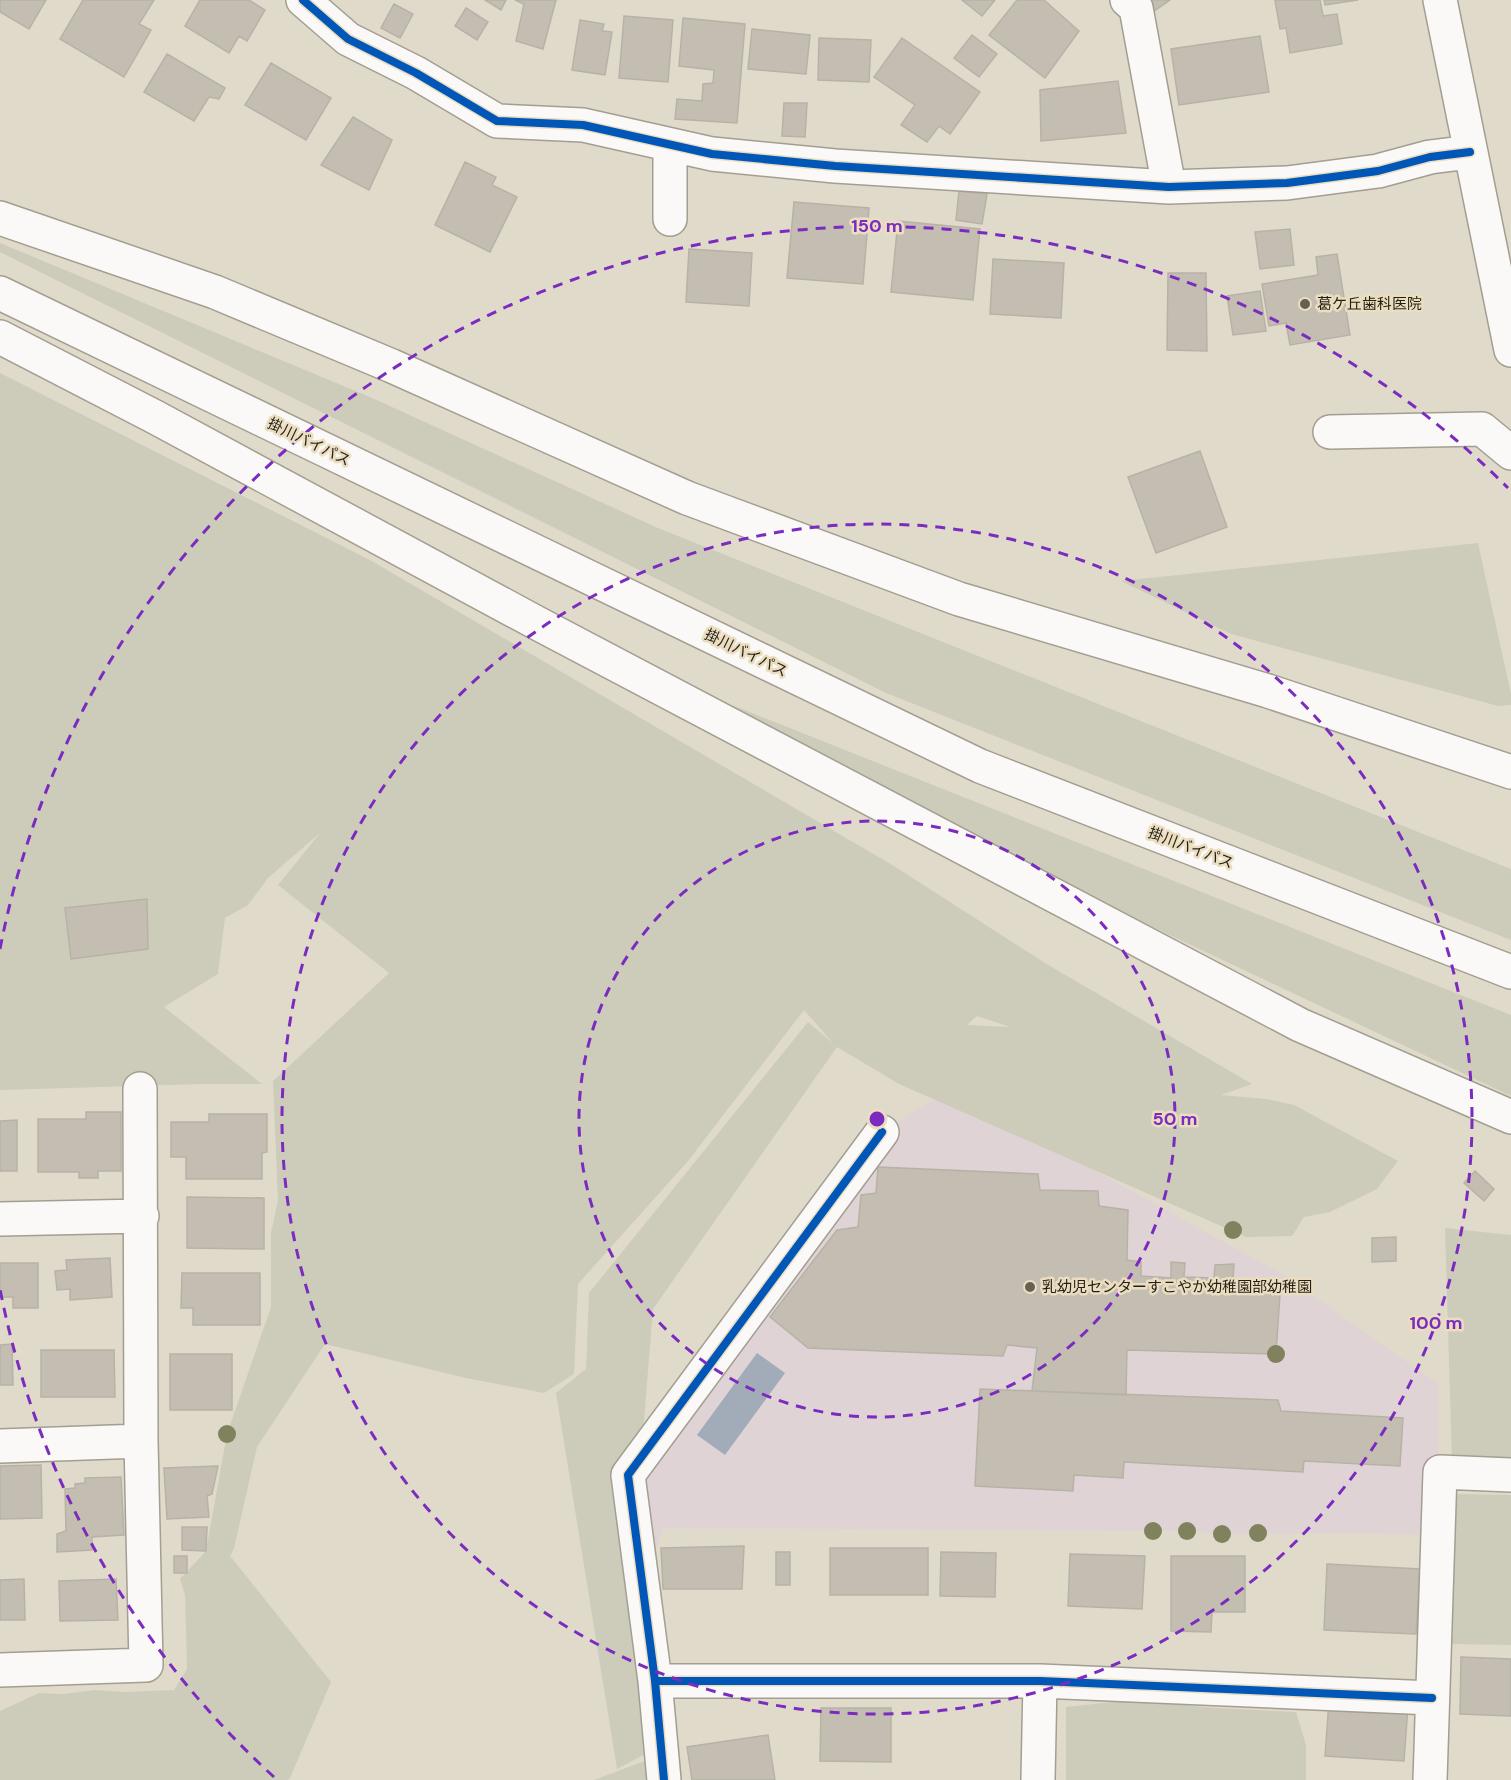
<svg xmlns="http://www.w3.org/2000/svg" width="1511" height="1780" font-family="'DM Sans','Noto Sans JP',sans-serif">
<rect width="100%" height="100%" fill="#e0daca"/>
<path fill="#e0d3d6" d="M 948,1090 L 1282,1274 L 1438,1384 L 1438,1536 L 1371,1533 L 1222,1534 L 1187,1531 L 663,1528 L 643,1588 L 630,1488 L 882,1132 Z"/>
<path fill="#cdccbb" fill-rule="evenodd" d="M 0,243 L 370,397 L 658,528 L 1511,869 L 1511,940 L 886,693 L 0,252 Z
M 0,373 L 370,560 L 894,866 L 1045,963 L 1252,1084 L 1221,1095 L 1266,1099 L 1294,1105 L 1398,1161 L 1377,1189 L 1330,1212 L 1304,1217 L 1292,1236 L 1246,1237 L 899,1084 L 837,1047 L 653,1309 L 643,1433 L 653,1750 L 617,1769 L 556,1393 L 586,1369 L 589,1293 L 808,1022 L 833,1043 L 804,1010 L 688,1161 L 578,1284 L 574,1374 L 544,1393 L 466,1378 L 325,1344 L 257,1447 L 234,1548 L 229,1559 L 231,1557 L 331,1682 L 290,1778 L 288,1780 L 0,1780 L 0,1711 L 39,1693 L 64,1694 L 95,1690 L 126,1692 L 174,1690 L 187,1669 L 185,1595 L 180,1579 L 206,1551 L 227,1434 L 271,1307 L 271,1233 L 278,1200 L 273,1081 L 389,973 L 278,885 L 320,833 L 268,878 L 248,905 L 225,918 L 218,974 L 164,1007 L 262,1084 L 204,1084 L 0,1090 ZM 977,1016 L 1010,1027 L 967,1025 Z
M 1478,543 L 1511,694 L 1511,705 L 1498,706 L 1231,634 L 1121,581 Z
M 732,705 L 1511,1015 L 1511,1096 L 981,846 Z
M 1445,1228 L 1511,1235 L 1511,1465 L 1452,1462 Z
M 1455,1494 L 1511,1495 L 1511,1645 L 1451,1644 Z
M 1132,1700 L 1215,1708 L 1296,1712 L 1306,1745 L 1306,1780 L 1066,1780 L 1066,1707 Z
M 650,1759 L 649,1780 L 594,1780 Z"/>
<path fill="#a2abb8" d="M 757,1353 L 785,1373 L 725,1455 L 697,1435 Z"/>
<path fill="#c4beb2" stroke="#b7b2a6" stroke-width="1.5" d="M 0,0 L 46,0 L 29,29 L 0,12 Z
M 83,0 L 154,0 L 139,24 L 151,30 L 124,77 L 60,39 Z
M 200,0 L 249,0 L 265,10 L 247,41 L 239,36 L 229,53 L 185,26 Z
M 485,0 L 506,0 L 501,10 Z
M 515,0 L 556,0 L 543,49 L 516,41 L 524,4 Z
M 962,0 L 995,0 L 982,16 Z
M 1017,0 L 1044,0 L 1079,31 L 1045,78 L 989,35 Z
M 1140,0 L 1170,0 L 1150,14 Z
M 1275,0 L 1320,0 L 1323,16 L 1337,14 L 1342,44 L 1290,53 L 1286,28 L 1280,29 Z
M 1324,0 L 1358,0 L 1325,5 Z
M 394,4 L 413,14 L 400,38 L 381,28 Z
M 466,8 L 488,22 L 477,40 L 455,26 Z
M 624,16 L 673,20 L 668,82 L 619,78 Z
M 683,18 L 745,24 L 737,123 L 675,119 L 677,99 L 702,101 L 703,84 L 713,83 L 714,70 L 679,66 Z
M 580,20 L 604,24 L 602,31 L 612,32 L 605,75 L 572,70 Z
M 752,29 L 810,35 L 806,74 L 748,69 Z
M 972,35 L 997,54 L 979,77 L 954,58 Z
M 1260,36 L 1269,92 L 1179,105 L 1171,49 Z
M 819,38 L 871,40 L 869,82 L 818,80 Z
M 902,38 L 980,92 L 950,134 L 939,126 L 927,142 L 901,125 L 915,105 L 874,77 Z
M 167,54 L 225,88 L 219,99 L 209,97 L 194,121 L 144,92 Z
M 271,63 L 331,98 L 306,140 L 245,105 Z
M 1118,81 L 1126,133 L 1041,141 L 1040,90 Z
M 784,103 L 807,103 L 805,137 L 782,136 Z
M 353,117 L 392,140 L 369,190 L 321,165 Z
M 465,162 L 496,177 L 492,185 L 517,197 L 490,252 L 435,225 Z
M 959,191 L 987,194 L 982,224 L 956,220 Z
M 794,202 L 869,208 L 863,284 L 787,278 Z
M 898,221 L 980,229 L 973,300 L 891,292 Z
M 1290,229 L 1294,265 L 1260,269 L 1255,232 Z
M 689,249 L 752,253 L 749,306 L 686,302 Z
M 1337,254 L 1350,335 L 1290,345 L 1286,323 L 1269,326 L 1262,284 L 1318,275 L 1316,257 Z
M 993,259 L 1064,263 L 1061,318 L 990,314 Z
M 1168,273 L 1206,273 L 1207,351 L 1167,350 Z
M 1260,291 L 1266,331 L 1233,335 L 1227,296 Z
M 1200,451 L 1227,527 L 1156,553 L 1128,477 Z
M 147,899 L 148,949 L 71,959 L 65,908 Z
M 86,1112 L 121,1112 L 121,1171 L 98,1171 L 98,1178 L 79,1178 L 79,1172 L 38,1172 L 38,1119 L 86,1119 Z
M 209,1114 L 267,1114 L 267,1152 L 262,1153 L 262,1179 L 186,1179 L 186,1157 L 171,1157 L 171,1122 L 209,1122 Z
M 17,1120 L 17,1171 L 0,1171 L 0,1121 Z
M 878,1167 L 1038,1174 L 1040,1190 L 1098,1191 L 1099,1206 L 1128,1210 L 1127,1260 L 1141,1262 L 1141,1276 L 1171,1278 L 1171,1262 L 1185,1263 L 1184,1277 L 1214,1278 L 1215,1265 L 1234,1264 L 1233,1280 L 1266,1281 L 1266,1292 L 1280,1294 L 1276,1354 L 1127,1350 L 1126,1395 L 1032,1391 L 1037,1348 L 1007,1345 L 1003,1356 L 808,1348 L 770,1317 L 837,1230 L 858,1227 L 861,1195 L 876,1193 Z
M 1475,1171 L 1494,1189 L 1484,1201 L 1464,1183 Z
M 187,1197 L 264,1198 L 264,1249 L 187,1248 Z
M 1396,1237 L 1396,1261 L 1372,1262 L 1372,1238 Z
M 110,1258 L 112,1297 L 70,1300 L 70,1289 L 57,1290 L 55,1271 L 67,1270 L 66,1260 Z
M 0,1263 L 38,1263 L 38,1308 L 13,1308 L 13,1297 L 0,1297 Z
M 182,1273 L 260,1273 L 260,1325 L 193,1325 L 193,1308 L 181,1308 Z
M 12,1344 L 13,1385 L 0,1385 L 0,1345 Z
M 41,1350 L 114,1350 L 115,1397 L 41,1397 Z
M 170,1354 L 232,1354 L 232,1410 L 170,1410 Z
M 980,1389 L 1278,1400 L 1281,1411 L 1403,1418 L 1400,1466 L 1304,1461 L 1303,1472 L 1124,1462 L 1123,1478 L 1074,1475 L 1073,1491 L 975,1486 Z
M 41,1465 L 42,1518 L 0,1519 L 0,1466 Z
M 218,1466 L 212,1494 L 207,1496 L 209,1517 L 167,1519 L 164,1468 Z
M 121,1477 L 124,1535 L 92,1537 L 92,1550 L 57,1552 L 57,1534 L 66,1531 L 65,1489 L 75,1488 L 75,1484 L 85,1483 L 85,1478 Z
M 182,1527 L 207,1527 L 206,1551 L 182,1550 Z
M 744,1546 L 742,1589 L 663,1589 L 661,1548 Z
M 830,1548 L 928,1548 L 928,1595 L 830,1595 Z
M 776,1552 L 790,1552 L 790,1585 L 776,1585 Z
M 941,1552 L 996,1553 L 995,1597 L 940,1596 Z
M 1070,1554 L 1145,1556 L 1142,1609 L 1068,1606 Z
M 174,1556 L 187,1556 L 187,1573 L 174,1573 Z
M 1171,1556 L 1245,1556 L 1245,1612 L 1212,1612 L 1211,1632 L 1171,1631 Z
M 1327,1564 L 1420,1569 L 1416,1634 L 1324,1630 Z
M 24,1579 L 25,1620 L 0,1620 L 0,1580 Z
M 116,1579 L 118,1620 L 60,1621 L 59,1581 Z
M 1461,1657 L 1511,1659 L 1511,1716 L 1460,1714 Z
M 1329,1701 L 1408,1706 L 1404,1761 L 1325,1756 Z
M 821,1708 L 891,1708 L 891,1762 L 820,1761 Z
M 768,1735 L 775,1780 L 692,1780 L 687,1747 Z"/>
<g fill="none" stroke-linecap="round" stroke-linejoin="round">
<defs>
<path id="minor" d="M 303,0 L 348,39 L 416,73 L 497,121 L 583,125 L 712,154 L 835,166 L 1169,187 L 1287,183 L 1378,171 L 1430,157 L 1470,152
M 1127,0 L 1136,8 L 1169,187
M 1440,0 L 1511,350
M 670,145 L 670,219
M 1330,432 L 1482,429 L 1511,453
M 0,1219 L 142,1216
M 0,1446 L 141,1441
M 0,1670 L 146,1665 L 141,1441 L 140,1089
M 655,1681 L 1040,1681 L 1432,1698
M 664,1780 L 655,1681 L 628,1475 L 882,1132
M 1038,1780 L 1040,1681
M 1430,1780 L 1440,1472 L 1511,1475"/>
<path id="highway" d="M 0,218 L 215,292 L 392,366 L 687,498 L 959,599 L 1268,691 L 1511,772
M 0,293 L 980,766 L 1511,972
M 0,337 L 155,417 L 537,623 L 1300,1025 L 1511,1117"/>
</defs>
<use href="#minor" stroke="#a39e91" stroke-width="36"/>
<use href="#highway" stroke="#a39e91" stroke-width="36"/>
<use href="#minor" stroke="#faf9f7" stroke-width="33"/>
<use href="#highway" stroke="#faf9f7" stroke-width="33"/>
<defs>
<path id="cycleway" d="M 303,0 L 348,39 L 416,73 L 497,121 L 583,125 L 712,154 L 835,166 L 1169,187 L 1287,183 L 1378,171 L 1430,157 L 1470,152
M 655,1681 L 1040,1681 L 1432,1698
M 664,1780 L 655,1681 L 628,1475 L 882,1132"/>
</defs>
<use href="#cycleway" stroke="#eaddc0" stroke-width="11"/>
<use href="#cycleway" stroke="#0057b8" stroke-width="8"/>
</g>
<g fill="#80825d">
<circle cx="1233" cy="1230" r="9"/>
<circle cx="1276" cy="1354" r="9"/>
<circle cx="227" cy="1434" r="9"/>
<circle cx="1153" cy="1531" r="9"/>
<circle cx="1187" cy="1531" r="9"/>
<circle cx="1258" cy="1533" r="9"/>
<circle cx="1222" cy="1534" r="9"/>
</g>
<g fill="none" stroke="#7b2cbf" stroke-width="3" stroke-dasharray="10 8">
<circle cx="877" cy="1119" r="298"/>
<circle cx="877" cy="1119" r="595"/>
<path d="M274 1777A893 893 0 0 1 0 1289M0 949A893 893 0 0 1 1508 488"/>
</g>
<g fill="#666054" stroke="#eaddc0" stroke-width="2">
<circle cx="1305" cy="304" r="6"/>
<circle cx="1030" cy="1287" r="6"/>
</g>
<g text-anchor="middle" dominant-baseline="central" stroke-width="5" stroke-linejoin="round" paint-order="stroke">
<g font-size="15" fill="#241f14" stroke="#eaddc0" text-anchor="start">
<text x="1317" y="304">葛ケ丘歯科医院</text>
<text x="1042" y="1287">乳幼児センターすこやか幼稚園部幼稚園</text>
</g>
<g font-size="15" fill="#241f14" stroke="#eaddc0">
<text transform="translate(309 442) rotate(26)">掛川バイパス</text>
<text transform="translate(746 653) rotate(26)">掛川バイパス</text>
<text transform="translate(1191 848) rotate(21)">掛川バイパス</text>
</g>
</g>
<circle cx="877" cy="1119" r="9" fill="#7b2cbf" stroke="#eaddc0" stroke-width="3"/>
<g font-size="18" text-anchor="middle" font-weight="bold" fill="#7b2cbf" stroke="#eaddc0" stroke-width="5" stroke-linejoin="round" paint-order="stroke">
<text x="877" y="232">150 m</text>
<text x="1175" y="1125">50 m</text>
<text x="1436" y="1329">100 m</text>
</g>
</svg>
